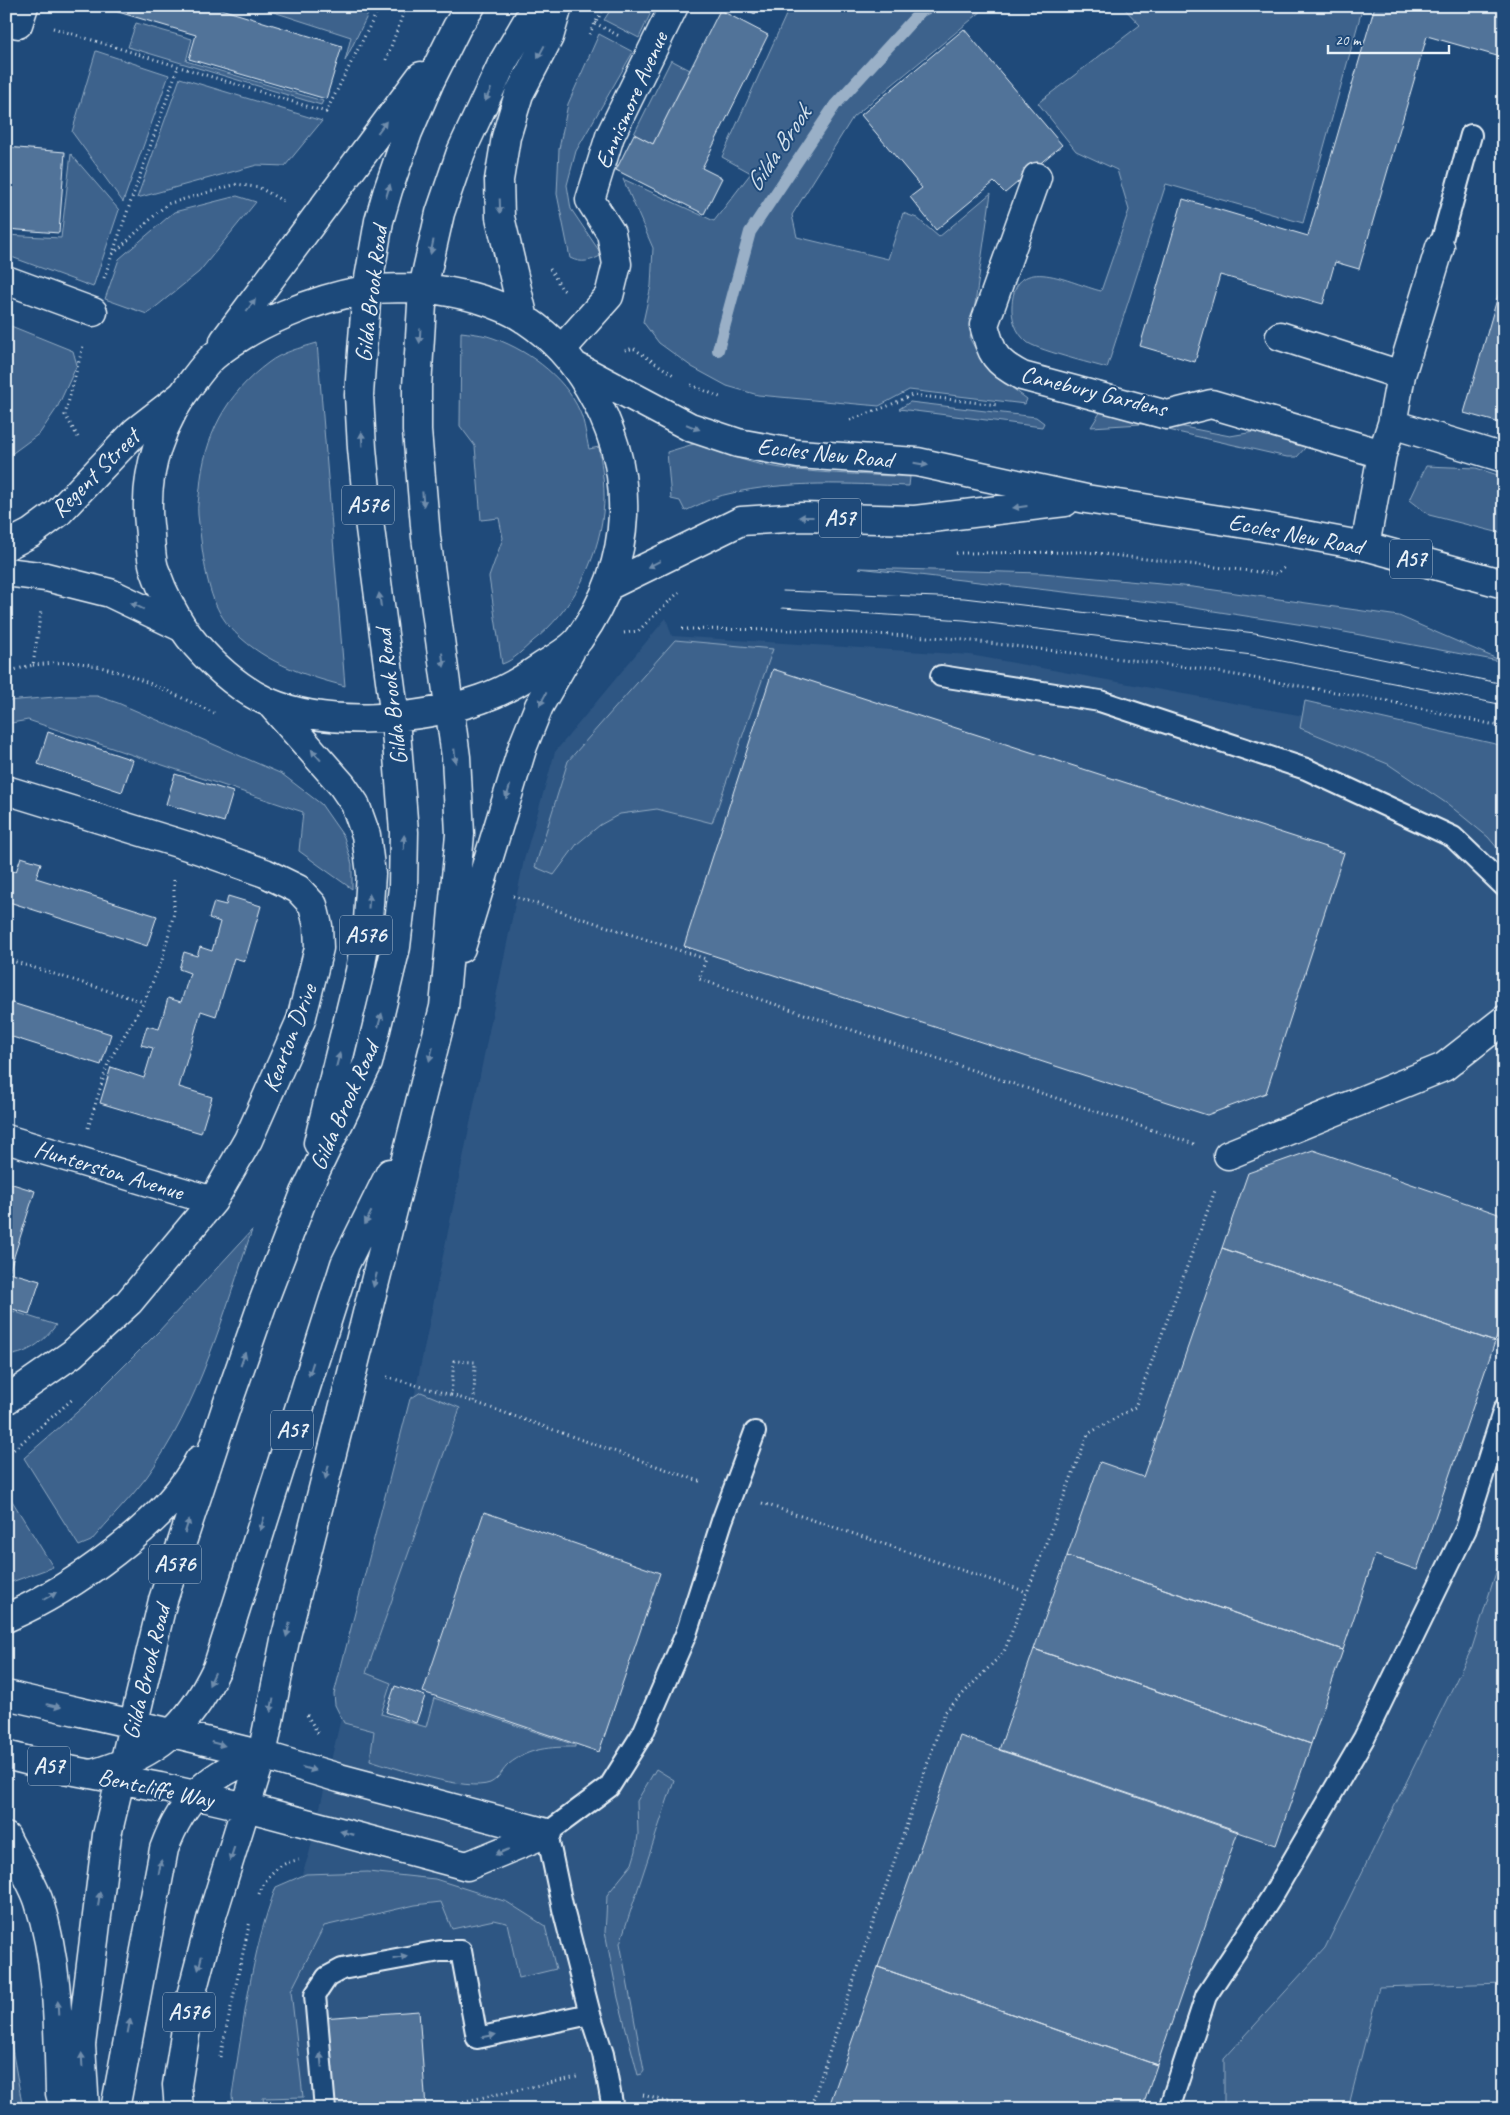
<svg xmlns="http://www.w3.org/2000/svg" width="1510" height="2115" font-family="Caveat,sans-serif">
<rect width="100%" height="100%" fill="#1f4a7a"/>
<filter id="ink" filterUnits="userSpaceOnUse"><feTurbulence type="fractalNoise" baseFrequency=".02" numOctaves="2"/><feDisplacementMap in="SourceGraphic" scale="10" xChannelSelector="R" yChannelSelector="G"/><feConvolveMatrix kernelMatrix="1 2 1 2 8 2 1 2 1" color-interpolation-filters="sRGB"/></filter>
<g filter="url(#ink)">
<path fill="#2e5683" d="M 666,618 L 672,636 L 970,655 L 1364,727 L 1504,750 L 1504,1654 L 1325,1948 L 1224,2059 L 1224,2109 L 244,2109 L 234,2070 L 309,1854 L 398,1476 L 524,860 L 555,752 Z
M 1504,1983 L 1504,2109 L 1348,2109 L 1379,1987 Z"/>
<path fill="#3c628c" stroke="#92aac2" d="M 255,6 L 372,6 L 345,61 L 351,37 Z
M 613,6 L 654,6 L 639,38 L 604,20 Z
M 790,6 L 988,6 L 853,117 L 792,215 L 797,237 L 888,259 L 903,213 L 917,218 L 939,237 L 991,193 L 970,339 C 986,370 1000,379 1027,399 L 1025,404 L 909,390 L 879,406 L 758,395 L 727,386 L 692,367 L 659,343 L 643,322 L 651,286 L 653,248 L 623,179 L 714,221 L 751,173 L 722,157 Z
M 1122,6 L 1363,6 L 1303,223 L 1166,184 L 1107,368 C 1093,364 1034,349 1027,342 C 1016,333 1011,318 1012,305 C 1015,251 1071,284 1101,291 L 1129,210 L 1117,170 L 1076,151 L 1038,103 L 1140,25 Z
M 136,23 L 192,39 L 186,61 L 323,101 L 321,105 L 128,47 Z
M 599,34 L 633,52 L 576,151 L 567,185 L 571,209 L 602,255 C 591,261 582,264 570,258 L 557,194 L 559,149 L 568,104 Z
M 96,51 L 169,75 L 123,202 L 72,132 Z
M 671,60 L 690,70 L 653,144 L 634,134 Z
M 180,78 L 322,121 L 285,166 L 257,165 L 137,198 Z
M 71,154 L 119,210 L 93,287 L 6,255 L 6,235 L 61,238 Z
M 237,196 L 256,202 L 199,272 L 147,314 L 105,299 L 119,259 L 174,212 Z
M 6,324 L 73,351 L 77,365 L 57,408 L 40,433 L 6,458 Z
M 461,332 C 469,333 479,334 487,336 C 524,347 565,376 580,412 C 585,423 586,437 589,449 L 599,447 C 602,469 606,491 603,513 C 598,561 571,612 533,641 C 524,649 513,661 502,664 L 489,577 L 503,538 L 499,518 L 481,520 L 475,446 L 460,426 Z
M 317,343 L 345,686 C 302,675 260,661 229,626 C 211,605 206,575 202,548 C 201,537 199,526 198,515 C 197,506 199,497 200,488 C 204,437 226,394 268,363 C 282,352 300,348 317,343 Z
M 910,402 L 1036,417 L 1044,423 L 1042,427 L 899,409 Z
M 1101,411 L 1230,436 L 1260,431 L 1301,443 L 1305,448 L 1297,457 L 1287,457 L 1142,424 L 1091,427 Z
M 697,443 C 718,452 740,460 763,465 C 811,474 861,474 910,477 L 909,486 C 849,484 787,480 728,494 C 713,497 699,505 685,511 L 680,501 L 671,499 L 667,452 Z
M 1426,466 L 1476,468 L 1504,477 L 1504,534 L 1429,515 L 1410,500 Z
M 859,568 L 1042,573 L 1193,587 L 1399,616 L 1504,662 L 1323,628 L 1175,605 Z
M 675,640 L 773,649 L 712,823 L 657,809 L 620,814 L 600,825 L 577,844 L 554,875 L 535,867 L 568,761 Z
M 67,696 L 97,696 L 118,703 L 282,774 L 321,804 L 344,837 L 352,864 L 352,889 L 299,851 L 303,812 L 28,720 L 6,724 L 6,701 Z
M 1305,701 L 1504,746 L 1504,856 L 1488,837 L 1449,805 L 1388,764 L 1300,728 Z
M 252,1230 C 224,1313 199,1406 146,1478 C 129,1500 109,1520 91,1541 L 79,1546 L 24,1458 L 84,1406 L 159,1331 Z
M 6,1309 L 56,1325 C 46,1339 31,1352 13,1355 L 6,1350 Z
M 421,1392 L 460,1408 L 366,1673 L 391,1683 L 381,1714 L 426,1727 L 434,1698 L 575,1745 L 575,1747 C 550,1747 529,1748 509,1764 C 503,1769 499,1779 490,1783 C 467,1792 395,1768 370,1760 L 374,1731 L 344,1723 L 335,1705 L 334,1694 L 410,1399 Z
M 6,1491 L 53,1567 L 6,1584 Z
M 1504,1547 L 1504,1654 L 1499,1671 L 1504,1672 L 1504,1983 L 1379,1987 L 1348,2109 L 1224,2109 L 1224,2059 L 1325,1948 L 1472,1648 Z
M 656,1769 L 674,1780 L 620,1943 L 644,2071 L 642,2074 L 638,2075 L 618,1998 L 605,1932 L 606,1917 L 607,1895 L 632,1864 L 636,1851 L 638,1834 L 637,1801 Z
M 368,1872 L 435,1879 L 507,1902 L 545,1926 L 556,1969 L 519,1978 L 507,1923 L 494,1920 L 452,1929 L 441,1902 L 415,1905 L 324,1926 L 291,1991 L 303,2097 L 263,2098 L 265,2109 L 233,2109 L 232,2095 C 243,2026 251,1953 276,1887 L 306,1874 Z
M 6,2016 L 23,2109 L 6,2109 Z"/>
<g fill="none" stroke-linecap="round" stroke-linejoin="round">
<path stroke="#9ab0c7" stroke-width="12" d="M 718,350 L 750,232 L 835,105 L 921,11 L 932,6"/>
</g>
<path fill="#517399" stroke="#e8f1f8" d="M 98,6 L 211,6 L 342,46 L 326,99 L 189,59 L 196,35 Z
M 740,6 L 758,6 L 755,14 Z
M 1375,6 L 1504,6 L 1504,58 L 1427,36 L 1359,269 L 1335,262 L 1323,304 L 1220,275 L 1195,362 L 1140,346 L 1183,199 L 1308,236 Z
M 720,10 L 768,35 L 702,168 L 722,178 L 704,214 L 616,170 L 634,134 L 653,144 Z
M 964,29 L 1062,145 L 1005,193 L 994,182 L 936,230 L 910,197 L 922,188 L 861,115 Z
M 6,147 L 65,152 L 59,233 L 6,229 Z
M 1504,275 L 1504,424 L 1464,413 Z
M 773,669 L 1344,853 L 1266,1093 L 1207,1115 L 684,946 Z
M 48,732 L 133,760 L 122,792 L 38,764 Z
M 175,774 L 233,792 L 224,822 L 166,804 Z
M 21,857 L 41,863 L 36,878 L 157,916 L 147,946 L 6,901 L 6,869 L 16,872 Z
M 228,896 L 261,906 L 245,961 L 234,958 L 216,1016 L 201,1011 L 179,1087 L 212,1097 L 201,1133 L 100,1103 L 111,1067 L 144,1078 L 153,1048 L 141,1045 L 147,1026 L 159,1029 L 168,998 L 181,1002 L 190,973 L 179,969 L 184,952 L 197,956 L 200,947 L 212,951 L 220,922 L 209,918 L 214,902 L 226,905 Z
M 6,1001 L 111,1034 L 101,1065 L 6,1035 Z
M 1313,1150 L 1504,1216 L 1504,1318 L 1495,1342 L 1222,1248 L 1248,1173 Z
M 6,1182 L 35,1191 L 9,1272 L 40,1281 L 29,1314 L 6,1307 Z
M 1222,1248 L 1495,1342 L 1417,1570 L 1375,1555 L 1343,1650 L 1067,1556 L 1100,1462 L 1143,1477 Z
M 484,1512 L 660,1573 L 599,1752 L 423,1692 Z
M 1067,1556 L 1343,1650 L 1311,1744 L 1034,1649 Z
M 1034,1649 L 1311,1744 L 1276,1845 L 999,1750 Z
M 395,1686 L 425,1696 L 416,1723 L 386,1712 Z
M 960,1736 L 1238,1831 L 1157,2065 L 878,1967 Z
M 878,1967 L 1157,2065 L 1142,2109 L 828,2109 Z
M 419,2011 L 426,2109 L 327,2109 L 321,2018 Z"/>
<g fill="none" stroke-linecap="round" stroke-linejoin="round">
<defs>
<path id="service" d="M 1440,247 L 1471,135
M 941,676 L 1100,701 L 1306,769 L 1453,837 L 1504,886
M 325,2109 L 315,1995 L 327,1977 L 342,1969 L 440,1951 L 461,1951 L 477,2038 L 590,2014
M 613,2109 L 603,2054 L 590,2014 L 563,1909 L 547,1833 L 609,1787 L 643,1733 L 686,1634 L 722,1521 L 755,1432
M 1169,2109 L 1206,1996 L 1271,1898 L 1364,1738 L 1466,1529 L 1504,1409"/>
<path id="pedestrian" d="M 1228,1155 L 1444,1067 L 1504,1020"/>
<path id="minor" d="M 6,21 L 18,24 L 24,6
M 1037,177 L 984,325 C 992,355 995,362 1022,376 L 1167,415 L 1211,404 L 1382,454
M 6,280 L 93,312
M 1280,336 L 1401,375
M 562,349 L 609,296 L 617,264 L 611,233 L 590,200 L 610,136 L 674,6
M 1392,424 L 1401,375 L 1440,247
M 6,546 L 31,533 L 58,513 L 136,431 L 181,396
M 1365,546 L 1382,454 L 1392,424 L 1504,458
M 6,572 L 46,577 L 110,593 L 181,627
M 6,790 L 194,848 L 265,873 L 298,889 L 313,905 L 318,926 L 319,948 L 301,1020 L 248,1140 L 213,1201 L 129,1302 L 72,1354 L 6,1400
M 6,1139 L 213,1201
M 262,1755 L 339,1778 L 547,1833
M 246,1807 L 467,1866 L 547,1833"/>
<path id="primary" d="M 423,288 C 458,292 496,300 526,320 C 553,338 573,360 589,388 C 638,470 634,561 579,639 C 570,651 551,660 538,669 C 521,681 501,692 481,699 C 420,720 328,728 268,702 C 239,689 216,668 195,644 C 178,624 163,594 154,568 C 150,555 151,539 149,525 C 143,471 162,419 195,378 C 201,370 207,362 214,356 C 254,323 314,299 365,290 C 384,287 404,289 423,288 Z
M 524,319 L 500,217 L 499,180 L 506,137 L 519,94 L 549,37 L 558,6
M 224,341 L 421,76
M 577,367 L 690,427 L 738,443 L 798,454 L 917,462 L 1086,499 L 1252,525 L 1365,546 L 1504,584
M 608,586 L 741,521 L 802,517 L 915,520 L 1065,502
M 270,703 L 342,785 L 355,804 L 366,835 L 371,874 L 368,920 L 360,971 L 318,1143
M 461,948 L 523,746 L 539,706 L 570,652
M 6,1618 C 70,1590 168,1522 199,1460
M 6,1695 C 92,1715 177,1733 262,1755
M 6,1755 L 53,1767 L 160,1787 L 246,1807
M 92,1774 C 156,1755 188,1729 217,1668 L 345,1264 L 390,1173
M 6,1837 C 16,1858 33,1882 39,1902 C 59,1965 58,2028 60,2093 L 64,2109
M 85,2109 L 81,2045 L 107,1835 L 163,1600 L 227,1405 L 262,1305 L 305,1193 L 368,1063 L 396,947 L 403,887 L 404,832 L 395,718 L 369,521 L 362,448 L 359,395 L 362,351 L 367,290 L 379,221 L 388,190 L 408,132 L 430,81 L 457,27 L 471,6
M 115,2109 L 164,1849 C 183,1797 211,1773 262,1755
M 179,2109 L 177,2085 L 192,1992 L 212,1916 L 262,1755 L 285,1640 L 444,1007 L 460,834 L 456,757 L 426,537 L 417,431 L 417,387 L 423,288 L 440,213 L 461,152 L 502,64 L 536,6"/>
</defs>
<use href="#service" stroke="#e8f1f8" stroke-width="24"/>
<use href="#pedestrian" stroke="#e8f1f8" stroke-width="31"/>
<use href="#minor" stroke="#e8f1f8" stroke-width="31"/>
<use href="#primary" stroke="#e8f1f8" stroke-width="31"/>
<path stroke="#e8f1f8" stroke-width="3" stroke-dasharray="1 4" stroke-linecap="butt" d="M 595,23 L 621,37
M 53,28 L 326,112 L 380,6
M 589,34 L 605,6
M 386,60 L 406,6
M 113,254 L 167,204 L 237,184 L 260,188 L 283,201
M 550,269 L 562,289 L 566,292
M 104,278 L 178,67
M 625,351 L 633,348 L 675,376
M 691,385 L 722,398
M 850,420 L 888,406 L 912,395 L 998,405
M 78,437 L 65,415 L 83,346
M 956,553 L 1086,552 L 1276,574 L 1284,568
M 682,629 L 796,630 L 947,638 L 1189,667 L 1387,701 L 1504,727
M 624,633 L 638,631 L 679,592
M 33,665 C 48,664 65,661 80,663 C 128,670 171,693 214,713
M 6,672 L 33,665 L 41,611
M 513,896 L 706,959 L 699,979 L 1194,1144
M 6,959 L 144,1002
M 88,1128 L 108,1063 L 144,1002 L 162,960 L 174,913 L 174,877
M 387,1377 L 451,1395 L 454,1361 L 475,1362 L 474,1402 L 702,1482
M 451,1395 L 474,1402
M 6,1456 L 74,1398
M 762,1503 L 1027,1592
M 307,1715 L 319,1735
M 259,1894 C 266,1876 279,1862 299,1860
M 6,1933 L 13,1954
M 220,2057 L 250,1921
M 643,2095 L 693,2109
M 429,2109 L 577,2077
M 810,2109 L 945,1712 L 1004,1652 L 1088,1434 L 1135,1407 L 1216,1188"/>
<use href="#service" stroke="#1f4a7a" stroke-width="20"/>
<use href="#pedestrian" stroke="#1f4a7a" stroke-width="28"/>
<use href="#minor" stroke="#1f4a7a" stroke-width="28"/>
<use href="#primary" stroke="#1f4a7a" stroke-width="28"/>
<path stroke="#e8f1f8" stroke-width="1" d="M 783,591 L 964,598 L 1255,633 L 1504,684
M 782,608 L 964,620 L 1252,655 L 1504,705"/>
</g>
<defs><path id="oneway-solid" d="M-6-.8H1V-3.2L6.5 0L1 3.2V.8H-6Z" transform="scale(1.25)"/></defs>
<g fill="#6f8dac">
<use href="#oneway-solid" transform="translate(541 52) rotate(118)"/>
<use href="#oneway-solid" transform="translate(488 95) rotate(115)"/>
<use href="#oneway-solid" transform="translate(382 127) rotate(-53)"/>
<use href="#oneway-solid" transform="translate(388 191) rotate(-73)"/>
<use href="#oneway-solid" transform="translate(500 206) rotate(88)"/>
<use href="#oneway-solid" transform="translate(432 247) rotate(102)"/>
<use href="#oneway-solid" transform="translate(251 305) rotate(-53)"/>
<use href="#oneway-solid" transform="translate(420 336) rotate(93)"/>
<use href="#oneway-solid" transform="translate(693 427) rotate(22)"/>
<use href="#oneway-solid" transform="translate(362 439) rotate(-93)"/>
<use href="#oneway-solid" transform="translate(921 464) rotate(10)"/>
<use href="#oneway-solid" transform="translate(423 499) rotate(85)"/>
<use href="#oneway-solid" transform="translate(1020 507) rotate(173)"/>
<use href="#oneway-solid" transform="translate(806 517) rotate(180)"/>
<use href="#oneway-solid" transform="translate(654 564) rotate(154)"/>
<use href="#oneway-solid" transform="translate(380 600) rotate(-98)"/>
<use href="#oneway-solid" transform="translate(137 606) rotate(-154)"/>
<use href="#oneway-solid" transform="translate(443 660) rotate(82)"/>
<use href="#oneway-solid" transform="translate(543 699) rotate(118)"/>
<use href="#oneway-solid" transform="translate(316 755) rotate(-131)"/>
<use href="#oneway-solid" transform="translate(455 756) rotate(84)"/>
<use href="#oneway-solid" transform="translate(508 792) rotate(107)"/>
<use href="#oneway-solid" transform="translate(404 842) rotate(-89)"/>
<use href="#oneway-solid" transform="translate(369 901) rotate(-86)"/>
<use href="#oneway-solid" transform="translate(380 1020) rotate(-75)"/>
<use href="#oneway-solid" transform="translate(431 1054) rotate(104)"/>
<use href="#oneway-solid" transform="translate(338 1060) rotate(-76)"/>
<use href="#oneway-solid" transform="translate(368 1218) rotate(117)"/>
<use href="#oneway-solid" transform="translate(375 1280) rotate(104)"/>
<use href="#oneway-solid" transform="translate(243 1359) rotate(-71)"/>
<use href="#oneway-solid" transform="translate(311 1369) rotate(108)"/>
<use href="#oneway-solid" transform="translate(327 1472) rotate(104)"/>
<use href="#oneway-solid" transform="translate(262 1524) rotate(107)"/>
<use href="#oneway-solid" transform="translate(187 1526) rotate(-72)"/>
<use href="#oneway-solid" transform="translate(50 1596) rotate(-30)"/>
<use href="#oneway-solid" transform="translate(288 1630) rotate(104)"/>
<use href="#oneway-solid" transform="translate(212 1679) rotate(115)"/>
<use href="#oneway-solid" transform="translate(272 1705) rotate(101)"/>
<use href="#oneway-solid" transform="translate(54 1706) rotate(13)"/>
<use href="#oneway-solid" transform="translate(218 1744) rotate(15)"/>
<use href="#oneway-solid" transform="translate(309 1769) rotate(16)"/>
<use href="#oneway-solid" transform="translate(347 1833) rotate(-165)"/>
<use href="#oneway-solid" transform="translate(502 1852) rotate(157)"/>
<use href="#oneway-solid" transform="translate(232 1854) rotate(108)"/>
<use href="#oneway-solid" transform="translate(160 1867) rotate(-79)"/>
<use href="#oneway-solid" transform="translate(99 1899) rotate(-83)"/>
<use href="#oneway-solid" transform="translate(400 1958) rotate(-10)"/>
<use href="#oneway-solid" transform="translate(200 1963) rotate(104)"/>
<use href="#oneway-solid" transform="translate(58 2008) rotate(-92)"/>
<use href="#oneway-solid" transform="translate(129 2026) rotate(-79)"/>
<use href="#oneway-solid" transform="translate(489 2036) rotate(-12)"/>
<use href="#oneway-solid" transform="translate(82 2060) rotate(-93)"/>
<use href="#oneway-solid" transform="translate(321 2060) rotate(-95)"/>
</g>
</g>
<g text-anchor="middle" dominant-baseline="central" stroke-width="4" stroke-linejoin="round" paint-order="stroke">
<g fill="#1f4a7a" stroke="#acbfd2" stroke-width="1">
<rect x="342" y="485.5" width="52" height="39" rx="4"/>
<rect x="819" y="498.5" width="42" height="39" rx="4"/>
<rect x="1390" y="539.5" width="42" height="39" rx="4"/>
<rect x="340" y="915.5" width="52" height="39" rx="4"/>
<rect x="271" y="1410.5" width="42" height="39" rx="4"/>
<rect x="149" y="1544.5" width="52" height="39" rx="4"/>
<rect x="28" y="1746.5" width="42" height="39" rx="4"/>
<rect x="163" y="1992.5" width="52" height="39" rx="4"/>
</g>
<g font-size="22" font-weight="bold" fill="#e8f1f8">
<text x="368" y="505">A576</text>
<text x="840" y="518">A57</text>
<text x="1411" y="559">A57</text>
<text x="366" y="935">A576</text>
<text x="292" y="1430">A57</text>
<text x="175" y="1564">A576</text>
<text x="49" y="1766">A57</text>
<text x="189" y="2012">A576</text>
</g>
<g font-size="24" fill="#e8f1f8" stroke="#1f4a7a">
<text transform="translate(631 100) rotate(-66)">Ennismore Avenue</text>
<text transform="translate(371 294) rotate(-83)">Gilda Brook Road</text>
<text transform="translate(1094 391) rotate(14)">Canebury Gardens</text>
<text transform="translate(825 453) rotate(6)">Eccles New Road</text>
<text transform="translate(95 473) rotate(-45)">Regent Street</text>
<text transform="translate(1296 534) rotate(11)">Eccles New Road</text>
<text transform="translate(391 697) rotate(-97)">Gilda Brook Road</text>
<text transform="translate(289 1038) rotate(-69)">Kearton Drive</text>
<text transform="translate(344 1106) rotate(-66)">Gilda Brook Road</text>
<text transform="translate(109 1170) rotate(17)">Hunterston Avenue</text>
<text transform="translate(146 1672) rotate(-76)">Gilda Brook Road</text>
<text transform="translate(156 1788) rotate(12)">Bentcliffe Way</text>
</g>
<g font-size="25" font-style="italic" fill="#d4e1ec" stroke="#1f4a7a">
<text transform="translate(778 149) rotate(-56)">Gilda Brook</text>
</g>
</g>
<rect width="1510" height="2115" fill="none" stroke="#1f4a7a" stroke-width="25"/>
<rect x="12" y="12" width="1485" height="2090" fill="none" stroke="#e8f1f8" stroke-width="2" filter="url(#ink)"/>
<path d="M1328 45v8h121v-8" fill="none" stroke="#e8f1f8" stroke-width="2.5"/>
<text x="1335" y="45" font-size="15" fill="#e8f1f8" stroke="#1f4a7a" stroke-width="4" paint-order="stroke">20 m</text>
</svg>
